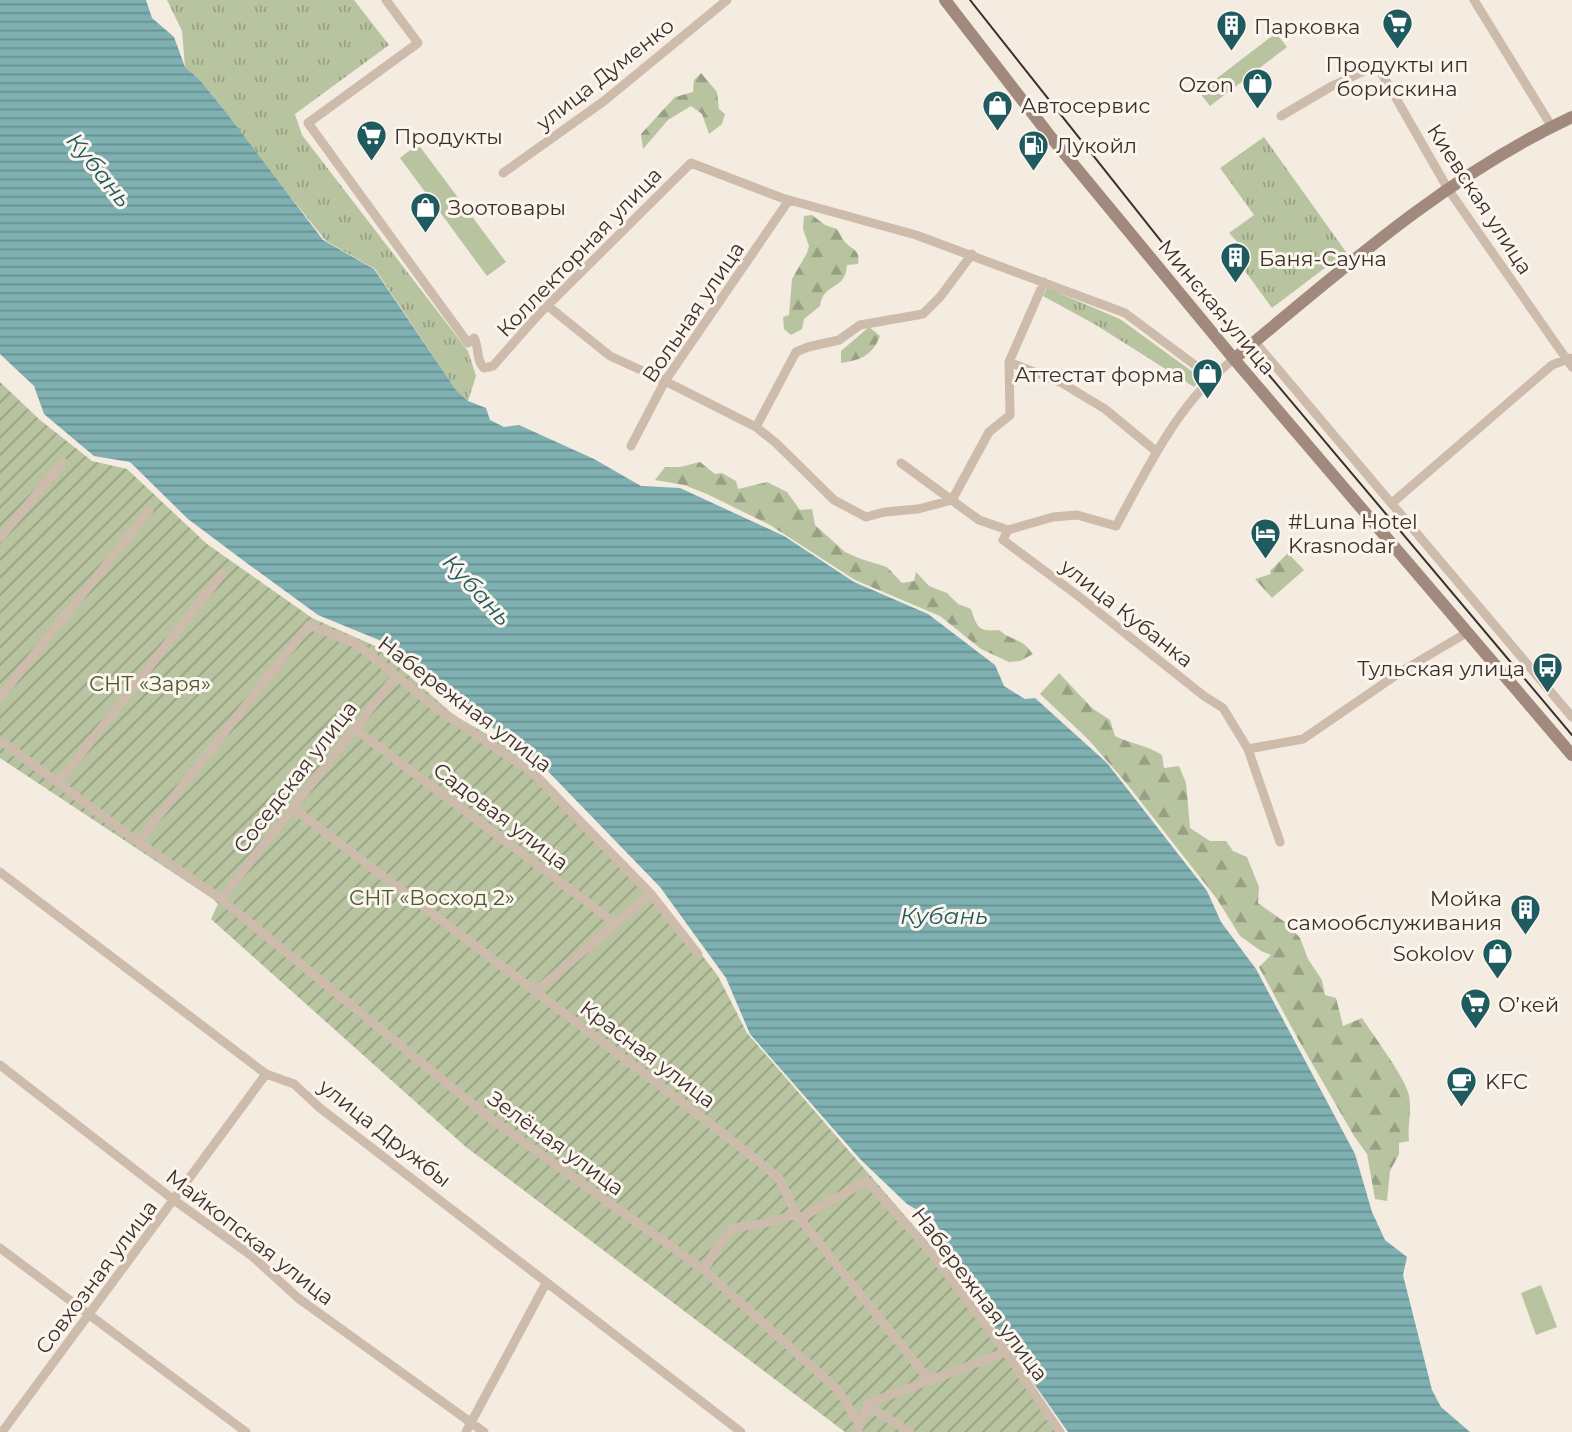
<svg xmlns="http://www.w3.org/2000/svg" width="1572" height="1432" font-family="Montserrat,sans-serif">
<defs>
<pattern id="grass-tufts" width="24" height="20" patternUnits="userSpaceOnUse" patternTransform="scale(1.75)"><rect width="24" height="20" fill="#b8c4a0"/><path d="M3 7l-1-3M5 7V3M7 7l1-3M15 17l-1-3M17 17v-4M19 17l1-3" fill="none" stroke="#97a083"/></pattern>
<pattern id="forest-firs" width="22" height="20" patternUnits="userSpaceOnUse" patternTransform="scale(1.75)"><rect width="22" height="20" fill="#b8c4a0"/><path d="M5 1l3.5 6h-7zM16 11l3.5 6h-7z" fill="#97a083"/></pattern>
<pattern id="garden-furrows" width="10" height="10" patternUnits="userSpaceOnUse" patternTransform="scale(1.75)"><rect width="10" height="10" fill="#b8c4a0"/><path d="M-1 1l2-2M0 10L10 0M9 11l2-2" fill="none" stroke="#97a083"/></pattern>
<pattern id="water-rules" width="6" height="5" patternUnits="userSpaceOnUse" patternTransform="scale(1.75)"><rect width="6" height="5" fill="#7fb0b2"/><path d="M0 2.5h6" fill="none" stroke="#699091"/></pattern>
</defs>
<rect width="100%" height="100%" fill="#f4ebe1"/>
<path fill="url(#grass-tufts)" d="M 167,0 L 354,0 L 389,45 L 295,114 L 302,135 L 468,351 L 476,376 L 468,401 L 456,390 L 375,269 L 326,241 L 276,179 L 225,111 L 199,79 L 185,67 L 182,31 Z
M 1264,137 L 1346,252 L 1272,308 L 1234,256 L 1243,248 L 1229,233 L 1254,215 L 1220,168 Z
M 1047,288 L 1120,319 L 1201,378 L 1194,387 L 1096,325 L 1043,296 Z"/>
<path fill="url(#forest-firs)" d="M 701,73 L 717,92 L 719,109 L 725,114 L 722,124 L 709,134 L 702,114 L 691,106 L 668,120 L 643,149 L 641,134 L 675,97 L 693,92 L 694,80 Z
M 812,215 L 825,225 L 837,229 C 840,233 843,241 847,244 C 855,251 860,251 858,264 L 847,265 C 846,291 823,282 820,306 L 804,319 L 802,329 L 791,335 L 784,329 L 783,317 L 789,315 L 792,279 L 807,253 L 809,246 L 803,229 L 804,216 Z
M 869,327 L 880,336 C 872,356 861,360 841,363 L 841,351 Z
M 700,462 L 715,474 L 722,473 L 736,481 L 738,489 L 767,482 L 787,492 L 800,510 L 812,509 L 815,525 L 845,552 L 861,559 L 887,567 L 902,583 L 914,581 L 916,572 L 929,586 L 947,593 L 958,604 L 971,609 C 977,627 978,632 999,630 C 1013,642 1021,637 1033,654 L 1020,661 L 1009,662 L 981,649 L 940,616 L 855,580 L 770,525 L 707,494 L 684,485 L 655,480 L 665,467 L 680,467 Z
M 1288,553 L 1304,570 L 1272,598 L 1255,579 L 1271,574 L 1270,571 Z
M 1059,673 L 1092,708 L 1110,720 L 1115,736 C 1131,744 1147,745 1162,755 L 1164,768 L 1179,766 L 1186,783 L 1190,828 L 1210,841 L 1226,841 L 1233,851 L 1247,857 L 1259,887 L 1258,903 L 1286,923 L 1300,938 L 1308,959 L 1322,980 L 1325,995 L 1336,998 L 1343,1026 L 1362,1018 C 1373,1035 1403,1075 1408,1092 C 1413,1109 1407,1124 1409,1141 L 1399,1143 L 1399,1154 L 1390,1171 L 1387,1201 L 1375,1199 L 1367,1154 L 1354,1136 L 1298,1039 L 1259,967 L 1271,955 L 1261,951 L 1240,936 L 1217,899 L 1127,784 L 1088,739 L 1040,694 Z"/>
<path fill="#b8c4a0" d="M 1276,33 L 1287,47 L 1210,106 L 1199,92 Z
M 418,144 L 506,262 L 487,276 L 400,158 Z
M 1541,1285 L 1557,1327 L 1536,1335 L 1521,1293 Z"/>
<path fill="url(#garden-furrows)" d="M 0,382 L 40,420 L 92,461 L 127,469 L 207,544 L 312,618 L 375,646 L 455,716 L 499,741 L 537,770 L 656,895 L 718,976 L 747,1033 L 932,1247 L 1065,1432 L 845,1432 L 466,1147 L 211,919 L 218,904 L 213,899 L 0,758 Z"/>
<path fill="url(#water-rules)" d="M 0,0 L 146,0 L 152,18 L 174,37 L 185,67 L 199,79 L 225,111 L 323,240 L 374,269 L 456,390 L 468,401 L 486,408 L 490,420 L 504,427 L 519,425 L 594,459 L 641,486 L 680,488 L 784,536 L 854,582 L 928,614 L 995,665 L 1004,686 L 1025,699 L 1035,698 L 1107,763 L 1207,891 L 1221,922 L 1256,969 L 1355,1154 L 1372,1212 L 1385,1240 L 1407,1257 L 1403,1275 L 1432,1390 L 1441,1407 L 1470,1432 L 1068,1432 L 985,1314 L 934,1220 L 907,1204 L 860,1159 L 750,1034 L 726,978 L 660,887 L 538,761 L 463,706 L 379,640 L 318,615 L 248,564 L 188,519 L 130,462 L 94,456 L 44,414 L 34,386 L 0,354 Z"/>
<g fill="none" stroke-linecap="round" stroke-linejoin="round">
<path stroke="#cdbbac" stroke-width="9" d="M 386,0 L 418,43 L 308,123 L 468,343 L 474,338 C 480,348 475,359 484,368 L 493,366 L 539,314 L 691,163 L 782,198 L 916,235 L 1125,313 L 1211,377
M 1474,0 L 1552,127
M 1281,116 L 1332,86 L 1375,66 L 1381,72 L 1448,189 L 1572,367
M 503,173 L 604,101 L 727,0
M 548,306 L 610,356 L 665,381 L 756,427 L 776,443 L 834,500 L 866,517 L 885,512 L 918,509 L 952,500 L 989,432 L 1010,415 L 1009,362 L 1044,282
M 1255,342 L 1572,717
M 1009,362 L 1062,383 L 1105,409 L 1157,452
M 756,427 L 796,352 L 808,347 L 839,340 L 860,325 L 923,314 L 940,297 L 972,254
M 631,446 L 665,381 L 789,200
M 901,463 L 979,520 L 1008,530 L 1003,540 L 1077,595 L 1204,696 L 1223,708 L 1248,749 L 1280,842
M 1392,503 L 1552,365 L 1570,358
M 1008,530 L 1053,517 L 1077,515 L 1116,526 C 1149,466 1178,402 1234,359
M 0,538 L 63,462
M 0,697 L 149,511
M 355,729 L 615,923
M 0,740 L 138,842 L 221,899 L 487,1116 L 704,1270 L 838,1390 L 859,1424
M 1248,749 L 1303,739 L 1402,671 L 1468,632
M 58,783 L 222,574
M 293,808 L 729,1138 L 779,1178 L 796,1214 L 929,1380
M 138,842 L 309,625 L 355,643 L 439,710 L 532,772 L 651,894 L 698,954
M 0,872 L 266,1074 L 294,1084 L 320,1108 L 741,1432
M 221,899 L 395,677
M 536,991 L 651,894
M 0,1065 L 174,1200 L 252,1256 L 298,1298 L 484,1432
M 800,1218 L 867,1181 L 929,1250 L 1006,1352 L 1060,1432
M 0,1248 L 246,1432
M 704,1270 L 717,1247 L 733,1228 L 766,1223 L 796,1214
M 864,1416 L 867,1411 L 874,1410 L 910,1432
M 2,1432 L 266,1074
M 466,1432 L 546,1283
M 857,1432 L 869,1403 L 1006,1352"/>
<path stroke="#a18a7d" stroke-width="12" d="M 945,0 L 1050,136 L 1234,359 L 1572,755
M 1234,359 C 1340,271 1446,176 1572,117"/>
<path stroke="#3b302b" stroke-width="2" d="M 970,0 L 1237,337 L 1572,735"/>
</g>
<defs>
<symbol id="supermarket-pin" viewBox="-11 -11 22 30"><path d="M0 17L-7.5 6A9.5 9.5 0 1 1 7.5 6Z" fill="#1f5a5e" stroke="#fbf5ee"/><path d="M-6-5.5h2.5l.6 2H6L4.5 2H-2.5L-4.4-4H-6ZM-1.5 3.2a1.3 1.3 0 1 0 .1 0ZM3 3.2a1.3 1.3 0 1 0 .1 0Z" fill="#fff"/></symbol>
<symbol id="building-pin" viewBox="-11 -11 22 30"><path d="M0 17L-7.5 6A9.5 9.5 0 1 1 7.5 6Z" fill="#1f5a5e" stroke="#fbf5ee"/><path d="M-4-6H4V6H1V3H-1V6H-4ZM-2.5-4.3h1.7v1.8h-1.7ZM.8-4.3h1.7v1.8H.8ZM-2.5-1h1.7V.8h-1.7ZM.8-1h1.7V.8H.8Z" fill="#fff"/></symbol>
<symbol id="shop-pin" viewBox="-11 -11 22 30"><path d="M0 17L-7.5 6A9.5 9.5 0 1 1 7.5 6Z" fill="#1f5a5e" stroke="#fbf5ee"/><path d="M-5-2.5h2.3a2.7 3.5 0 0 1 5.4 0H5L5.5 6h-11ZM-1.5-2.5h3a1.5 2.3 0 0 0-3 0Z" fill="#fff"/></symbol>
<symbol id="fuel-pin" viewBox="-11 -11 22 30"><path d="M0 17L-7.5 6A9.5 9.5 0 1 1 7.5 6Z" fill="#1f5a5e" stroke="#fbf5ee"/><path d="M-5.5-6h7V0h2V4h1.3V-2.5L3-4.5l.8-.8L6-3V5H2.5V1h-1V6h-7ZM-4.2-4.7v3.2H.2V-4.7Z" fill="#fff"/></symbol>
<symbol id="hotel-pin" viewBox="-11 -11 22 30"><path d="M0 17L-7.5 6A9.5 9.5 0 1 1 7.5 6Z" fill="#1f5a5e" stroke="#fbf5ee"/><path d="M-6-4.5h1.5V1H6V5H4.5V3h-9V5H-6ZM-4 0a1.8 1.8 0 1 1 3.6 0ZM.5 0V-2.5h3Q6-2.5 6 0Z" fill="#fff"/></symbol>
<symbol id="bus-pin" viewBox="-11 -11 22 30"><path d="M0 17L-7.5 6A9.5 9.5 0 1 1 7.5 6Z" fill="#1f5a5e" stroke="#fbf5ee"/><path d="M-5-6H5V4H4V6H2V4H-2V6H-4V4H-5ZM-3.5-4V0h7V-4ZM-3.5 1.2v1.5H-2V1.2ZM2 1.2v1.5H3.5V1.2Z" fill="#fff"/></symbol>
<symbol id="cafe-pin" viewBox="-11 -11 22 30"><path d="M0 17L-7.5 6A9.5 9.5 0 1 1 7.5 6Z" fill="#1f5a5e" stroke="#fbf5ee"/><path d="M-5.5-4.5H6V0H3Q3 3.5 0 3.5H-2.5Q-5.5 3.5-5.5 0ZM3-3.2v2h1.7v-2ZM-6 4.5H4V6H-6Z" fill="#fff"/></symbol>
</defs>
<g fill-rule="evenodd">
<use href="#supermarket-pin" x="1380" y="6" width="35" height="47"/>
<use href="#building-pin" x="1214" y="8" width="35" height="47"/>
<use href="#shop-pin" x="1240" y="66" width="35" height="47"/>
<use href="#shop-pin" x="980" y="88" width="35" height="47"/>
<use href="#supermarket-pin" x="354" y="118" width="35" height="47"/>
<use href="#fuel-pin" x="1016" y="128" width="35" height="47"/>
<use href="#shop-pin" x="408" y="190" width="35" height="47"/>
<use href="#building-pin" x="1218" y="240" width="35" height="47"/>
<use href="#shop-pin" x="1190" y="356" width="35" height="47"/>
<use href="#hotel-pin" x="1248" y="516" width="35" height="47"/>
<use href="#bus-pin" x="1530" y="650" width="35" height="47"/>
<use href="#building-pin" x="1508" y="892" width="35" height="47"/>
<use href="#shop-pin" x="1480" y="936" width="35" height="47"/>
<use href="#supermarket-pin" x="1458" y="986" width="35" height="47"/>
<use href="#cafe-pin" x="1444" y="1064" width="35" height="47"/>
</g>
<g text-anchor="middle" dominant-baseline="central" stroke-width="6" stroke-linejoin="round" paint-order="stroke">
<g font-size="21" fill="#3b302b" stroke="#fbf5ee" text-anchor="start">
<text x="1254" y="26">Парковка</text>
<text x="1397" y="64" text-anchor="middle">Продукты ип<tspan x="1397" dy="24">борискина</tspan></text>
<text x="1234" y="84" text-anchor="end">Ozon</text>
<text x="1021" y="105">Автосервис</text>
<text x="394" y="136">Продукты</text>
<text x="1056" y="145">Лукойл</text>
<text x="448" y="207">Зоотовары</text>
<text x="1259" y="258">Баня-Сауна</text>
<text x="1184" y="374" text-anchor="end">Аттестат форма</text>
<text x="1288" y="521">#Luna Hotel<tspan x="1288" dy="24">Krasnodar</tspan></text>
<text x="1525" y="668" text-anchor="end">Тульская улица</text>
<text x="1502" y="898" text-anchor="end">Мойка<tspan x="1502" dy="24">самообслуживания</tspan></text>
<text x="1474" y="953" text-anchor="end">Sokolov</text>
<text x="1498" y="1004">О’кей</text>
<text x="1485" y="1081">KFC</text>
</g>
<g font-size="21" fill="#3b302b" stroke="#fbf5ee">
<text transform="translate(605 74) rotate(-38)">улица Думенко</text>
<text transform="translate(1480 199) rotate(57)">Киевская улица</text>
<text transform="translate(579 252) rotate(-46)">Коллекторная улица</text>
<text transform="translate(1217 307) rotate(50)">Минская улица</text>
<text transform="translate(693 312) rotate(-56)">Вольная улица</text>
<text transform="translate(1127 613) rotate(38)">улица Кубанка</text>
<text transform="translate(465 704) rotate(37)">Набережная улица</text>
<text transform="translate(295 777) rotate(-52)">Соседская улица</text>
<text transform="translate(501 816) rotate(37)">Садовая улица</text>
<text transform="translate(648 1054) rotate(37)">Красная улица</text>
<text transform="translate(385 1133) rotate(38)">улица Дружбы</text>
<text transform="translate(556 1143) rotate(36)">Зелёная улица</text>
<text transform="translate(250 1237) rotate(38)">Майкопская улица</text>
<text transform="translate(96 1277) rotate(-53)">Совхозная улица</text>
<text transform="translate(980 1294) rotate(53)">Набережная улица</text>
</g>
<g font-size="21" fill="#4a5a2e" stroke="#fbf5ee">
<text x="150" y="683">СНТ «Заря»</text>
<text x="432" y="897">СНТ «Восход 2»</text>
</g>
<g font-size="23" font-style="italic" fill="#1f5a5e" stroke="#fbf5ee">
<text transform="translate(99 170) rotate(51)">Кубань</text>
<text transform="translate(477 590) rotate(47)">Кубань</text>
<text x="944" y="916">Кубань</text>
</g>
</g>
</svg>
